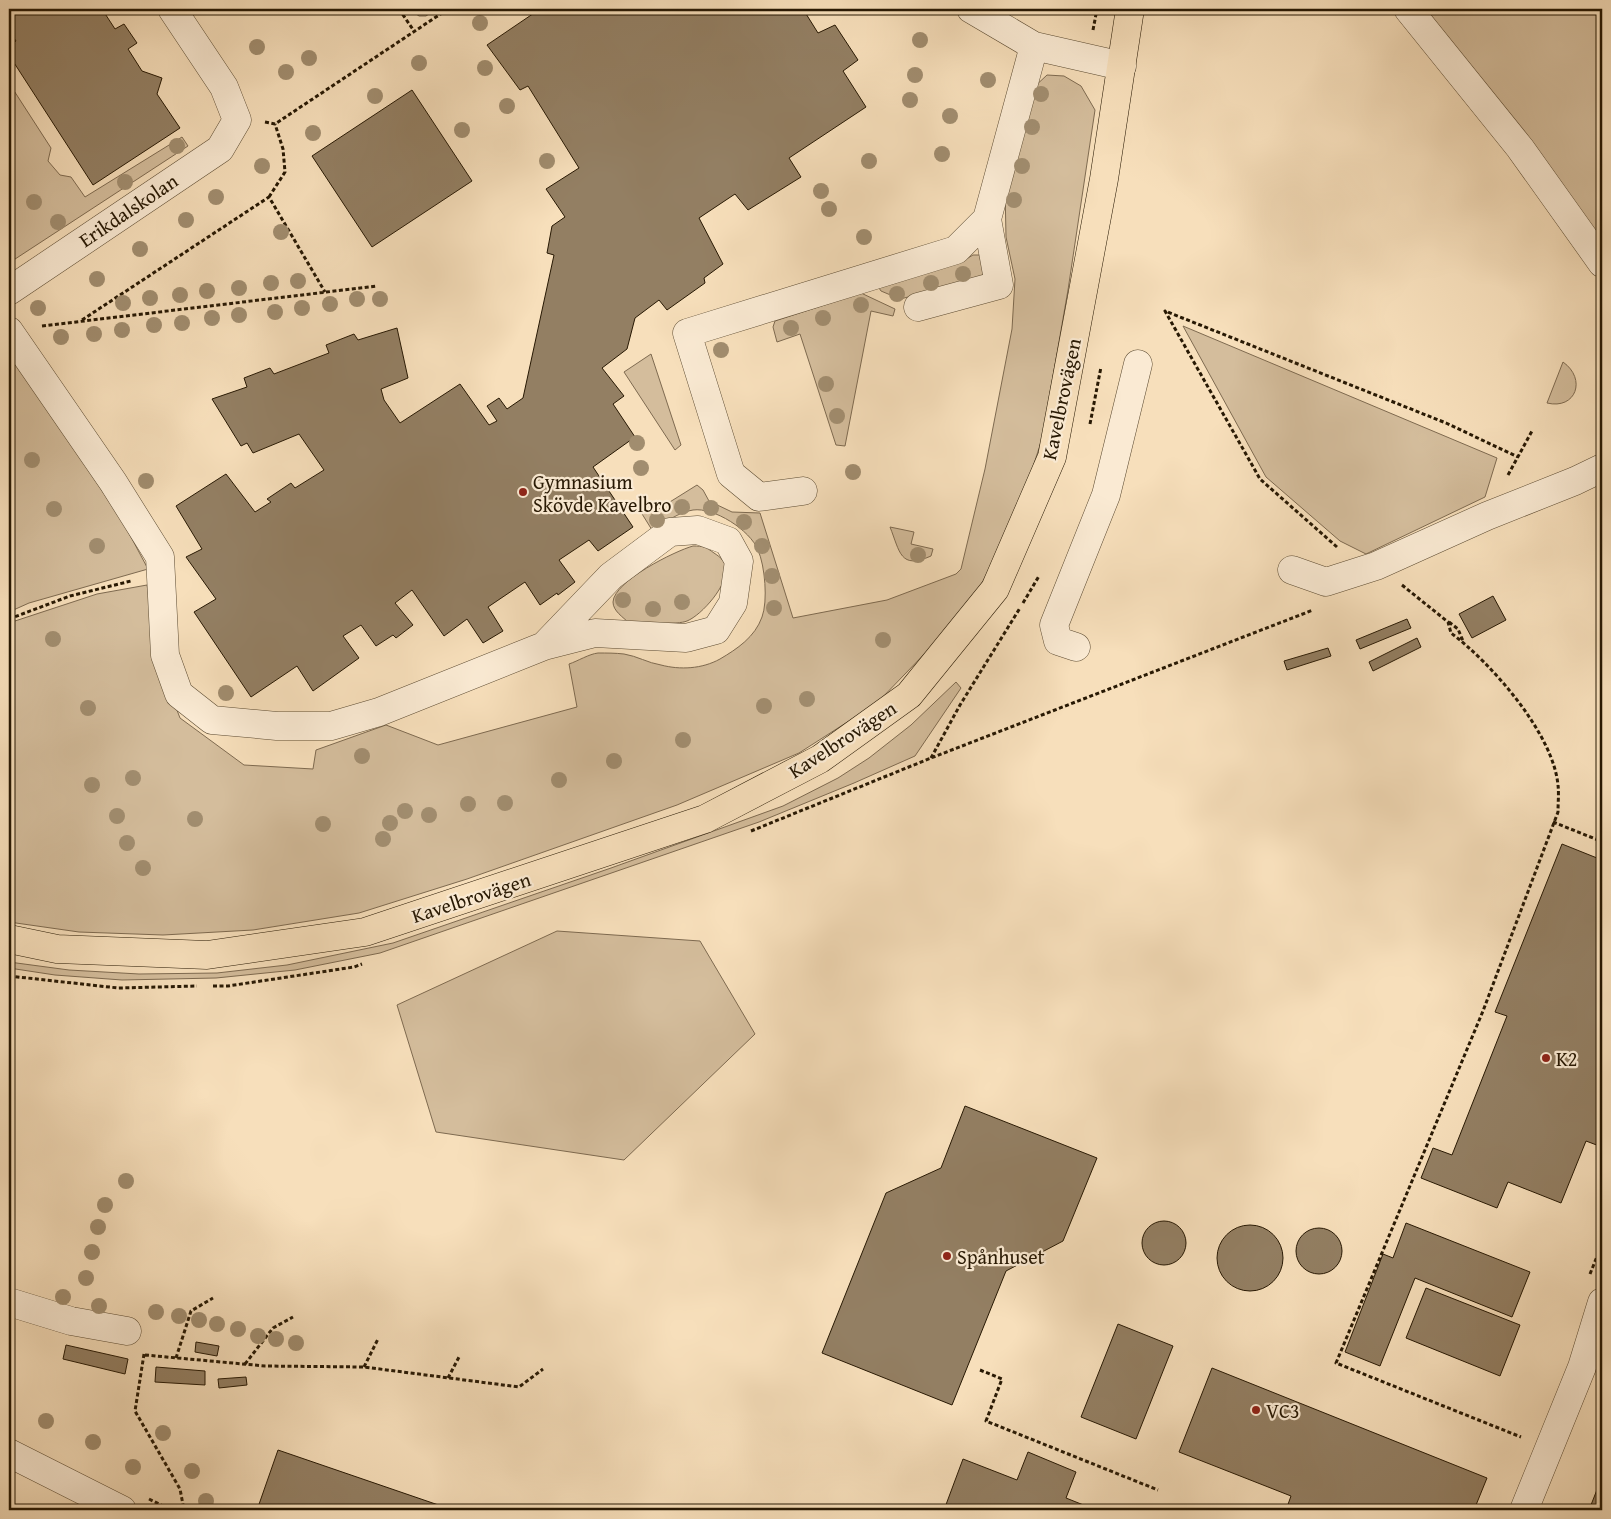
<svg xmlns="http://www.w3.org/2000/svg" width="1611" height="1519" font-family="'Gentium Book Plus',serif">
<rect width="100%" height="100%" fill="#f7dfbb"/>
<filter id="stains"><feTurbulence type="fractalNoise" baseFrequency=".004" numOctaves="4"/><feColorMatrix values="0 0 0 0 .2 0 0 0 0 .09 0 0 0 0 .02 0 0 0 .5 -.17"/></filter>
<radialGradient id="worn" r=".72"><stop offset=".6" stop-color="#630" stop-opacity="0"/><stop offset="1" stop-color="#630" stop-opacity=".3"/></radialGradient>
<path fill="#d4bd9c" stroke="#7e6a50" d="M 409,9 L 436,9 L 426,16 L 419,16 Z
M 1421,9 L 1602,9 L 1602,244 Z
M 1047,75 L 1064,76 L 1081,86 L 1095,110 L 1068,290 L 1042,439 L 1019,510 L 981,585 L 932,646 L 877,703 L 799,753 L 677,805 L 467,879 L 359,913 L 253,930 L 163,935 L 79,932 L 9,922 L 9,624 L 15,621 L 97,594 L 147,585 L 158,661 L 180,718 L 244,765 L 313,769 L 316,750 L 386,725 L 438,745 L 577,707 L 569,664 C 578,661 589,654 598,653 C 606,653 616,653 624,654 C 637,656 648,663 661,665 C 680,670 702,669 720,659 C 737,649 755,637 762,617 C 768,601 765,566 758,550 C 750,530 714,507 693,510 C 679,512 664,523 652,530 L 639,509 L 652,502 L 657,510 L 697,485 L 703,490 L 709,501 L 732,512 L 760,513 L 793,618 L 887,600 L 956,574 L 961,569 L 985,469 L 1012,329 L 1015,279 L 1006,237 L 1005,187 L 1032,89 Z
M 9,83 L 51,148 L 48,161 L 60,175 L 71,177 L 85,197 L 182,137 L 188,146 L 9,263 Z
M 973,255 L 981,255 C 983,266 988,274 977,280 L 900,299 L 881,291 L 877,285 L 963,261 Z
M 861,293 L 895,309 L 893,316 L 871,311 L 845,446 L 836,445 L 800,334 L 777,342 L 773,327 L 775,321 Z
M 1183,326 L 1497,458 L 1485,497 L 1366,554 L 1340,541 L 1266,477 Z
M 9,351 L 123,522 L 148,569 L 29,603 L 9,612 Z
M 651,354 L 681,445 L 675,450 L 624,372 Z
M 1563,362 C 1587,379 1576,410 1547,403 Z
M 890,527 L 914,532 L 911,544 L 933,549 L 931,556 C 900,570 900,552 890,527 Z
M 693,546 C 703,546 706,547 714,553 C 720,557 724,560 726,567 C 729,584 702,615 687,621 C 678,625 641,623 629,623 C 623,617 613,611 613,602 C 614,581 675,551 693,546 Z
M 956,682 L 961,688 L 915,756 L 854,783 L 759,822 L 380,953 L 295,970 L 216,978 L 122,980 L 55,975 L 9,968 L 9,962 L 69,970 L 139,974 L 217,973 L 287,965 L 393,943 L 611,868 L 783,806 L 838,778 L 869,758 L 911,725 Z
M 557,931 L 700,941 L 755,1034 L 624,1160 L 436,1132 L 397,1005 Z"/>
<path fill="#937f63" stroke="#271803" d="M 9,9 L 102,9 L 115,29 L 124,24 L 137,43 L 128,49 L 142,71 L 162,78 L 157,94 L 180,128 L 93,185 L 9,55 L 9,46 L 16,41 L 9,31 Z
M 540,9 L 803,9 L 818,33 L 835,25 L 858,60 L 843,71 L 866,107 L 789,158 L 801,177 L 748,210 L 735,194 L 699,218 L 723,264 L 704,278 L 705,283 L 667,310 L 659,300 L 635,318 L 627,349 L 602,368 L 624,396 L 613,404 L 635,437 L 593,467 L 633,527 L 598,551 L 589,540 L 559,560 L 575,582 L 558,595 L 557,593 L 540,605 L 525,582 L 488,607 L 503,631 L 483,643 L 467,619 L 444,636 L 412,590 L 395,603 L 413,625 L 396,638 L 393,635 L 376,646 L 361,625 L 343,636 L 359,658 L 313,691 L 297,666 L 251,697 L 194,612 L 216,599 L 186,557 L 202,549 L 176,506 L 226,474 L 255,512 L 271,502 L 267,499 L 291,483 L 295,488 L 324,470 L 299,434 L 253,453 L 247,443 L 241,446 L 212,399 L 247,387 L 244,378 L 270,368 L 274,374 L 329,353 L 326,345 L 354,334 L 358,340 L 397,328 L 408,378 L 381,389 L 384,400 L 400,423 L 460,384 L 489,425 L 497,421 L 487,406 L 499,398 L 507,409 L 523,398 L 554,255 L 547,253 L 552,226 L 565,217 L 546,189 L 579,168 L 528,86 L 520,90 L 487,45 Z
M 412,90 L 472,181 L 372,247 L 312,156 Z
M 1493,596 L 1506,620 L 1472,638 L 1459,614 Z
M 1407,619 L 1411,628 L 1360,649 L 1356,640 Z
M 1417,638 L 1421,647 L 1373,671 L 1369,662 Z
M 1328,648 L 1331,656 L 1287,670 L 1284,661 Z
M 1562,844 L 1597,858 L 1602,845 L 1602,1147 L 1586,1141 L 1561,1203 L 1508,1182 L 1497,1208 L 1421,1178 L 1433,1148 L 1452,1155 L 1507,1016 L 1495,1012 Z
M 965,1106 L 1097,1158 L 1063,1241 L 1006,1271 L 952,1405 L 822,1353 L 886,1193 L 941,1168 Z
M1142 1243a22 22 0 1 1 44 0a22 22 0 1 1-44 0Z
M 1406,1223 L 1530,1272 L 1512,1317 L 1415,1278 L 1380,1366 L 1345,1352 L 1383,1254 L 1393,1258 Z
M1217 1258a33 33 0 1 1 66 0a33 33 0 1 1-66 0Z
M1296 1251a23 23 0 1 1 46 0a23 23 0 1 1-46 0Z
M 1426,1288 L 1520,1325 L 1500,1376 L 1406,1338 Z
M 1118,1324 L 1173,1346 L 1136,1439 L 1081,1417 Z
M 196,1342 L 219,1346 L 217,1356 L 195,1352 Z
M 66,1345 L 128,1359 L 125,1374 L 63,1359 Z
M 156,1367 L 205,1371 L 205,1385 L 155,1382 Z
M 1212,1368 L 1487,1478 L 1474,1510 L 1286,1510 L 1291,1496 L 1179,1452 Z
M 246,1377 L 247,1385 L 219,1388 L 218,1379 Z
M 278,1450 L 453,1510 L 257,1510 Z
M 1028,1452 L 1076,1472 L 1066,1498 L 1096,1510 L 944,1510 L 963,1459 L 1017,1480 Z
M 1602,1477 L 1602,1510 L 1589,1510 Z"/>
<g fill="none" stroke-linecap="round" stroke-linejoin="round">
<defs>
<path id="minor" d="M 971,9 L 1034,46 L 1122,66
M 1408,9 L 1520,148 L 1602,263
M 9,291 L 220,149 L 237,120 L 224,87 L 172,9
M 918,307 L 999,285 L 987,219
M 9,331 L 113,482 L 160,557 L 165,655 L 179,694 L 212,720 L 277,726 L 331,726 L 379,712 L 544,646 L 595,633 L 686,638 L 716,630 L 733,603 L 739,561 L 728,541 L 698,530 L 670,532 L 611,576 L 544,646
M 803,491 L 759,497 L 731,474 L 687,333 L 956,250 L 987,219 L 1034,46
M 1292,570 L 1326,582 L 1376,566 L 1487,516 L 1575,481 L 1602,468
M 1076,647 L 1058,641 L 1054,625 L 1106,495 L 1138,364
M 9,1302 L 71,1321 L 127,1331
M 9,1453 L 122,1510
M 1524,1510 L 1582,1367 L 1602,1302"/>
<path id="major" d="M 9,939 L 57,949 L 207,955 L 365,932 L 705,819 L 820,759 L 909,695 L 995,589 L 1052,457 L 1104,179 L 1130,9"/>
</defs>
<use href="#minor" stroke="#5b4a31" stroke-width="29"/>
<use href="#major" stroke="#271803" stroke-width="29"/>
<path stroke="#271803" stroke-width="3" stroke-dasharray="4 2.5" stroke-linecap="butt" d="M 399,9 L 414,31
M 1093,30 L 1097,9
M 265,122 L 275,124 L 448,9
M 269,197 L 285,172 L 283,149 L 275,124
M 82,320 L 269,197 L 325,292
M 42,326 L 377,286
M 1090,424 L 1101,367
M 1508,475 L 1532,431
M 1337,547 L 1260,479 L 1165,311 L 1446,423 L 1518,457
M 1402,585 L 1448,622 L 1451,633 C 1491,663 1553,733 1558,785 C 1559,793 1558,803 1558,812 L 1483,1011 L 1336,1363 L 1521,1437
M 1023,603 L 1039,576
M 9,619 L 70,596 L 131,581
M 1449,622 L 1458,629 L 1463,641
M 931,758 L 960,705 L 1020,608
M 1553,822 L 1598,840
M 751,831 L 931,758 L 1313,610
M 9,976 L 118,988 L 197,986
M 213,986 L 228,986 L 354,967 L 362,964
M 1590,1274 L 1602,1244
M 144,1354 L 135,1411 L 180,1489 L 184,1510
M 145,1355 L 265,1366 L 364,1367 L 519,1387 L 543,1369
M 176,1358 L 191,1311 L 213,1298
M 245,1364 L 273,1328 L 293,1317
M 364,1367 L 378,1339
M 980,1370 L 1002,1379 L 986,1421 L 1158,1490
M 448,1378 L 459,1357
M 149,1499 L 171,1510"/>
<use href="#minor" stroke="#faead3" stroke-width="28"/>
<use href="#major" stroke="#f7dfbb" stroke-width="28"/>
</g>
<g fill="#a18d6f">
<circle cx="480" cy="23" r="8"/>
<circle cx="920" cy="40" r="8"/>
<circle cx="257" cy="47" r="8"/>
<circle cx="309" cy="58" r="8"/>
<circle cx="419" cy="63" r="8"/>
<circle cx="485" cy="68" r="8"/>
<circle cx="286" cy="72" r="8"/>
<circle cx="915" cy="75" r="8"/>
<circle cx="988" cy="80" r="8"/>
<circle cx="1041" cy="94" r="8"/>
<circle cx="375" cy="96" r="8"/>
<circle cx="910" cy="100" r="8"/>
<circle cx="507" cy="106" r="8"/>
<circle cx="950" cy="116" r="8"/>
<circle cx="1032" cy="127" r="8"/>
<circle cx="462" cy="130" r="8"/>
<circle cx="313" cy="133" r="8"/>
<circle cx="177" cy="146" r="8"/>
<circle cx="942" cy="154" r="8"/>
<circle cx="547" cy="161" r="8"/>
<circle cx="869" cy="161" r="8"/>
<circle cx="262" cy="166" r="8"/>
<circle cx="1022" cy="166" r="8"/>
<circle cx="125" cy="182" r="8"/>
<circle cx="821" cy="191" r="8"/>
<circle cx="216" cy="197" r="8"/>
<circle cx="1014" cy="200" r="8"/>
<circle cx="34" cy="202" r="8"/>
<circle cx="829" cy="209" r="8"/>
<circle cx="186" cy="220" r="8"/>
<circle cx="58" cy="222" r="8"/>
<circle cx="281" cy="232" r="8"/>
<circle cx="864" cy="237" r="8"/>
<circle cx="140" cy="249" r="8"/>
<circle cx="963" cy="274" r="8"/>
<circle cx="97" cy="279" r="8"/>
<circle cx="298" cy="281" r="8"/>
<circle cx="271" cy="283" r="8"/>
<circle cx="931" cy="283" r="8"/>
<circle cx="239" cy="288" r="8"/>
<circle cx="207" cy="291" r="8"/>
<circle cx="897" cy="294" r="8"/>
<circle cx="180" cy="295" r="8"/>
<circle cx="150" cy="298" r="8"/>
<circle cx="357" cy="299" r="8"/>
<circle cx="380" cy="299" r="8"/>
<circle cx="123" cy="303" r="8"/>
<circle cx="330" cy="304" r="8"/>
<circle cx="861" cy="305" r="8"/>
<circle cx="38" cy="308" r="8"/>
<circle cx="302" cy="308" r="8"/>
<circle cx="275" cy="312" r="8"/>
<circle cx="239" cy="315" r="8"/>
<circle cx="212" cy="318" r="8"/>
<circle cx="823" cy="318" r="8"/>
<circle cx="182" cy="323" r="8"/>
<circle cx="154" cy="325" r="8"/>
<circle cx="791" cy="328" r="8"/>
<circle cx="122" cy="330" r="8"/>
<circle cx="94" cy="334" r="8"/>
<circle cx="61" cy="337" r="8"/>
<circle cx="721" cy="350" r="8"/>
<circle cx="826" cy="384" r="8"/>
<circle cx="837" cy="416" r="8"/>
<circle cx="637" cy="443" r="8"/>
<circle cx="32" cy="460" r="8"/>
<circle cx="641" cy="468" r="8"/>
<circle cx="853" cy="472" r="8"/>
<circle cx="146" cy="481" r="8"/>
<circle cx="682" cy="507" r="8"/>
<circle cx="711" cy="508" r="8"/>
<circle cx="54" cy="509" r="8"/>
<circle cx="657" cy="520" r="8"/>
<circle cx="744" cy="522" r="8"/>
<circle cx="97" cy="546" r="8"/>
<circle cx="762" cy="546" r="8"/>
<circle cx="918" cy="555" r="8"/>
<circle cx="772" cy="576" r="8"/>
<circle cx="623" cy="600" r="8"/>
<circle cx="682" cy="602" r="8"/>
<circle cx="774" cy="608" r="8"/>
<circle cx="653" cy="609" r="8"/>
<circle cx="53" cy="639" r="8"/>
<circle cx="883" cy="640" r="8"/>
<circle cx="226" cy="693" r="8"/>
<circle cx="807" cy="699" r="8"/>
<circle cx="764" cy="706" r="8"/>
<circle cx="88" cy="708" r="8"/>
<circle cx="683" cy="740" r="8"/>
<circle cx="362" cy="756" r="8"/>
<circle cx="614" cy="761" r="8"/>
<circle cx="133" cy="778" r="8"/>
<circle cx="559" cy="780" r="8"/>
<circle cx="92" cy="785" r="8"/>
<circle cx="505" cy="803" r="8"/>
<circle cx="468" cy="804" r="8"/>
<circle cx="405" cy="811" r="8"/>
<circle cx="429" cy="815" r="8"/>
<circle cx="117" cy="816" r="8"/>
<circle cx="195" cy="819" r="8"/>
<circle cx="390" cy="823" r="8"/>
<circle cx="323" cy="824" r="8"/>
<circle cx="383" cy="839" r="8"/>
<circle cx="127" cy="843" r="8"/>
<circle cx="143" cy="868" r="8"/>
<circle cx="126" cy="1181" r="8"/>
<circle cx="105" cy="1205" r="8"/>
<circle cx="98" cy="1227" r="8"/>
<circle cx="92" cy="1252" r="8"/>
<circle cx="86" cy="1278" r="8"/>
<circle cx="63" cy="1297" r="8"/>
<circle cx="99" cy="1306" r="8"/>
<circle cx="156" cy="1312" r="8"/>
<circle cx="179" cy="1316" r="8"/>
<circle cx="199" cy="1320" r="8"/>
<circle cx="217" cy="1324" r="8"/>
<circle cx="238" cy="1329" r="8"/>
<circle cx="258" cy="1336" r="8"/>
<circle cx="276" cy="1339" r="8"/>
<circle cx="296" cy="1343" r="8"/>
<circle cx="46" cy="1421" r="8"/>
<circle cx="163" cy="1433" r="8"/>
<circle cx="93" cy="1442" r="8"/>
<circle cx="133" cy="1467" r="8"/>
<circle cx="192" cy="1471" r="8"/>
<circle cx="206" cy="1501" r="8"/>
</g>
<g fill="#8f2418" stroke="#faead3" stroke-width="2">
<circle cx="523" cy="492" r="5"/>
<circle cx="1546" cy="1058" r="5"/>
<circle cx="947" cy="1256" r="5"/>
<circle cx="1256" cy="1410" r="5"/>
</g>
<g text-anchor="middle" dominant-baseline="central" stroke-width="4.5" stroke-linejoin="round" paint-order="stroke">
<g font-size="20" fill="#271803" stroke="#faead3">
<text transform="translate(128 210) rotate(-34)">Erikdalskolan</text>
<text transform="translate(1061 399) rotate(-78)">Kavelbrovägen</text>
<text transform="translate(842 739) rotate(-33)">Kavelbrovägen</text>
<text transform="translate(471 897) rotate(-18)">Kavelbrovägen</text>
</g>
<g font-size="20" fill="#271803" stroke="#faead3" text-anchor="start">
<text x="533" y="481">Gymnasium<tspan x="533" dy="23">Skövde Kavelbro</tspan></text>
<text x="1556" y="1058">K2</text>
<text x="957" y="1256">Spånhuset</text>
<text x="1266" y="1410">VC3</text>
</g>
</g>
<rect width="1611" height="1519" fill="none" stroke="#f7dfbb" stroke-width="30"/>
<rect x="10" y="10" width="1591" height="1499" fill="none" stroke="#271803" stroke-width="2.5"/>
<rect x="15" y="15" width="1581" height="1489" fill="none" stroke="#271803"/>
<rect width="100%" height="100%" filter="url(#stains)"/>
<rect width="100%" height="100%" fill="url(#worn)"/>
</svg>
